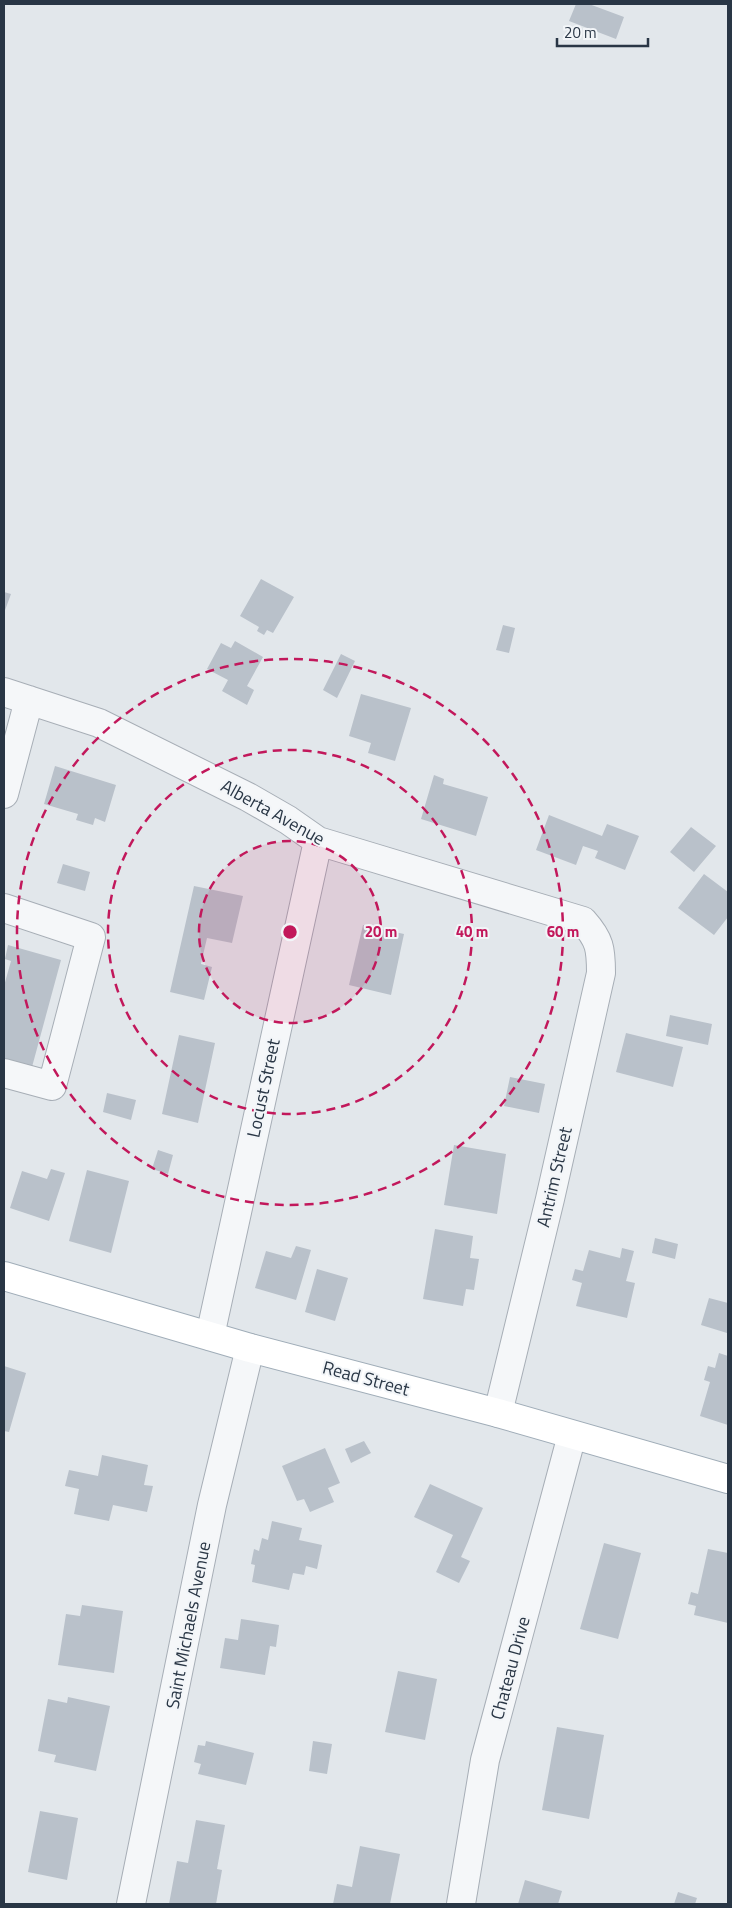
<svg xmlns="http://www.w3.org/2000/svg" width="732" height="1908" font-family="'Titillium Web',sans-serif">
<rect width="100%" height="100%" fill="#e2e7eb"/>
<path fill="#b9c1ca" d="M 576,4 L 589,4 L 624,17 L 616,39 L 569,21 Z
M 261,579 L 294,597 L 273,633 L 267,630 L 264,635 L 257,631 L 259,627 L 240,616 Z
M 4,592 L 11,594 L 4,613 Z
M 503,625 L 515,628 L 509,653 L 496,650 Z
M 235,641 L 263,657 L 247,686 L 254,690 L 247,705 L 222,691 L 228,680 L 207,669 L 221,643 L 231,648 Z
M 341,654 L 355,661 L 337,698 L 323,690 Z
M 361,694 L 411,708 L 395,761 L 368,753 L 371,743 L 349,736 Z
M 55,766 L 116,785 L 105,822 L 95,818 L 93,825 L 76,820 L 78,814 L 44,804 Z
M 434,775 L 444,779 L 443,784 L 488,797 L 476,836 L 421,819 Z
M 549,815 L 602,836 L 607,824 L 639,836 L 625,870 L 595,858 L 598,851 L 583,846 L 576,865 L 536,850 Z
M 691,827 L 716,846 L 694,872 L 670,852 Z
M 63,864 L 90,872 L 85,891 L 57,883 Z
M 704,874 L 728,892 L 728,917 L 714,935 L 678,908 Z
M 194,886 L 243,896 L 232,943 L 207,938 L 201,964 L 212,967 L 204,1000 L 170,992 Z
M 363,925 L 404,934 L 391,995 L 349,985 Z
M 8,945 L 61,960 L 32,1067 L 4,1059 L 4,986 L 11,961 L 5,959 Z
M 670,1015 L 712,1024 L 708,1045 L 666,1036 Z
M 626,1033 L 683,1047 L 673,1087 L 616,1072 Z
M 179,1035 L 215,1043 L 198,1123 L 162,1114 Z
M 510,1077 L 545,1084 L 539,1113 L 504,1106 Z
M 107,1093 L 136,1100 L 131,1120 L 103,1112 Z
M 454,1145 L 506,1154 L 497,1214 L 444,1205 Z
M 158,1150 L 173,1155 L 168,1174 L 152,1169 Z
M 51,1169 L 65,1173 L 49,1221 L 10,1208 L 22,1171 L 47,1179 Z
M 87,1170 L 129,1181 L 111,1253 L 69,1241 Z
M 435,1229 L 473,1236 L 470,1258 L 479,1259 L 474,1290 L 466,1289 L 463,1306 L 423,1299 Z
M 655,1238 L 678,1244 L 675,1259 L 652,1253 Z
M 296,1246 L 311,1250 L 296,1300 L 255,1288 L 266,1251 L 291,1258 Z
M 622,1248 L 634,1251 L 626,1281 L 635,1283 L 627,1318 L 576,1306 L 582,1283 L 572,1280 L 575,1269 L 583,1271 L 589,1250 L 620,1258 Z
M 317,1269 L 348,1278 L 335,1321 L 305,1312 Z
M 709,1298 L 728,1303 L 728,1327 L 727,1333 L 701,1325 Z
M 719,1353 L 728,1356 L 728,1425 L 700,1416 L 710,1382 L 704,1380 L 708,1366 L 715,1368 Z
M 4,1366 L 26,1373 L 9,1432 L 4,1431 Z
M 364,1441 L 371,1453 L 351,1463 L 345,1449 Z
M 325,1448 L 340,1483 L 328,1488 L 334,1502 L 310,1512 L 304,1499 L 297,1501 L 282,1466 Z
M 102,1455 L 148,1465 L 144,1485 L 153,1486 L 147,1512 L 113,1505 L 109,1521 L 74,1514 L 79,1489 L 65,1486 L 69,1470 L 98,1476 Z
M 430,1484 L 483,1508 L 461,1557 L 470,1561 L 459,1583 L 436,1572 L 453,1535 L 414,1517 Z
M 272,1521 L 302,1528 L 299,1540 L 322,1545 L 317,1569 L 306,1566 L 304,1575 L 293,1573 L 289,1590 L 252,1582 L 255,1565 L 251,1564 L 254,1549 L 259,1551 L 262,1538 L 268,1540 Z
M 604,1543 L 641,1553 L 618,1639 L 580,1629 Z
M 708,1549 L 728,1553 L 728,1623 L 694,1615 L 696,1606 L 688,1604 L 691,1592 L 698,1594 Z
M 82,1605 L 123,1611 L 114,1673 L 58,1665 L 66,1614 L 80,1616 Z
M 241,1619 L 279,1625 L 276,1647 L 270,1646 L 265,1675 L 220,1668 L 225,1638 L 238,1640 Z
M 398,1671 L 437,1679 L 425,1740 L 385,1732 Z
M 68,1697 L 110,1706 L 96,1771 L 54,1762 L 56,1755 L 38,1751 L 48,1699 L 67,1703 Z
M 557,1727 L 604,1735 L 589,1819 L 542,1810 Z
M 206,1741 L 254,1753 L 246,1785 L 198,1774 L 201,1764 L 194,1762 L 198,1745 L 205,1746 Z
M 313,1741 L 332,1744 L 327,1774 L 309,1771 Z
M 40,1811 L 78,1818 L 67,1880 L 28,1872 Z
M 196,1820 L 225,1825 L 217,1869 L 222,1870 L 216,1904 L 169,1904 L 177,1861 L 188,1863 Z
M 360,1846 L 400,1854 L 390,1904 L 333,1904 L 337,1884 L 352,1887 Z
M 525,1880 L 562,1891 L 558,1904 L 518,1904 Z
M 678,1892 L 697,1898 L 695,1904 L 674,1904 Z"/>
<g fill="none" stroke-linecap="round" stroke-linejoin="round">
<defs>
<path id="minor" d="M 4,692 L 99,723 L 248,797 L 288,820 L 318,841 L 583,921 C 600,940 601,949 601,973 L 550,1199 L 498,1413
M 4,794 L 29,700
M 4,908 L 91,937 L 52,1086 L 4,1073
M 210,1336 L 318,841
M 131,1904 L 212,1505 L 250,1348
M 461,1904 L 485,1760 L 572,1435"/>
<path id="major" d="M 4,1276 L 250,1348 L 498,1413 L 728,1479"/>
</defs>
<use href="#minor" stroke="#a7aeb6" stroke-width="30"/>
<use href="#major" stroke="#a0adb8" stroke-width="30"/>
<use href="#minor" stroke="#f5f7f9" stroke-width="28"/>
<use href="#major" stroke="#fff" stroke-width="28"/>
</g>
<circle cx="290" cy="932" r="91" fill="#c2185b" fill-opacity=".12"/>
<g fill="none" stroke="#c2185b" stroke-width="2.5" stroke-dasharray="9 6">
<circle cx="290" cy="932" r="91"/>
<circle cx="290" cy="932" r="182"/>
<circle cx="290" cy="932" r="273"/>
</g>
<g text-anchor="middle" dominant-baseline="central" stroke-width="4" stroke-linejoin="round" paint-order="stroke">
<g font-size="18" fill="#293645" stroke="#f2f5f8">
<text transform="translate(273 812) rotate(29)">Alberta Avenue</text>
<text transform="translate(263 1088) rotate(-78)">Locust Street</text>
<text transform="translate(554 1177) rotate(-77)">Antrim Street</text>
<text transform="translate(366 1378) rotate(15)">Read Street</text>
<text transform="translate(188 1625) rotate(-79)">Saint Michaels Avenue</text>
<text transform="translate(510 1668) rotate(-75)">Chateau Drive</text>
</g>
</g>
<circle cx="290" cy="932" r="8" fill="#c2185b" stroke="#f2f5f8" stroke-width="2.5"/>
<g font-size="15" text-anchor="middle" font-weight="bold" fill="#c2185b" stroke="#f2f5f8" stroke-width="4" stroke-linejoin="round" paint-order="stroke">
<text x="381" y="937">20 m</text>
<text x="472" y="937">40 m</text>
<text x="563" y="937">60 m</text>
</g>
<rect width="732" height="1908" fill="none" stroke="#293645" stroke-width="10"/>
<path d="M557 38v8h91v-8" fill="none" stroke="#293645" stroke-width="2.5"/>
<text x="564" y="38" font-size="15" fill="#293645" stroke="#f2f5f8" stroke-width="4" paint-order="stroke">20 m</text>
</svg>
